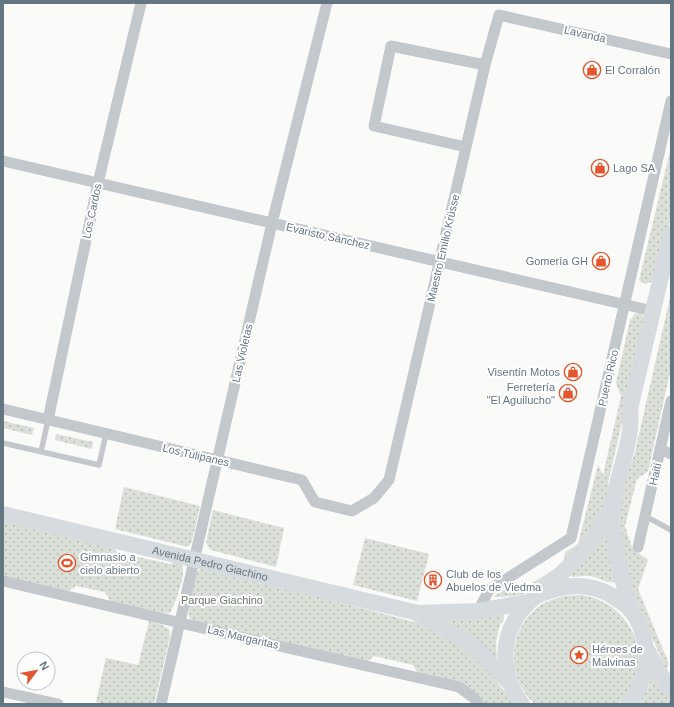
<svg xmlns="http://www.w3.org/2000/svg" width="674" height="707" font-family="Helvetica,sans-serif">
<defs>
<pattern id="green-dots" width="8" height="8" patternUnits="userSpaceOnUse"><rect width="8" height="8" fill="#dadfd7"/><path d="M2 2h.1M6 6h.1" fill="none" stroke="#b4b9b4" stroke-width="1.8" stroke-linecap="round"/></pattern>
</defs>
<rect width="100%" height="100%" fill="#fafaf8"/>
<path fill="url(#green-dots)" d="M 671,147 L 671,216 L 659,267 L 653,281 L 645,284 L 639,280 Z
M 671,293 L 671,368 L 648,471 L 637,479 L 625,526 L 632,548 L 648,560 L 638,589 L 669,664 L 666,669 L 640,610 L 623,563 L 620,542 L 621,494 L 624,483 L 635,452 Z
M 640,313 L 644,317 L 645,323 L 608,483 C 609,486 610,491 610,495 C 605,517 560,575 540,587 C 526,596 510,597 493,597 L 516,582 L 516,593 L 563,564 L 565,552 L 578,544 L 598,465 L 603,475 L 621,396 L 616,383 L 630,320 L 635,314 Z
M 3,421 L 34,428 L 32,435 L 3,428 Z
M 56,434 L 93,442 L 92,449 L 55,440 Z
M 124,487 L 200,506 L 192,541 L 189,546 L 184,546 L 115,529 Z
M 213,510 L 284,528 L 276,567 L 211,550 L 208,547 L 206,542 Z
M 3,519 L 112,545 L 118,553 L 171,564 L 177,560 C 180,563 183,566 183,570 C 184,579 175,605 170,613 L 162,613 L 110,601 L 105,592 L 76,586 L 68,591 L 3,576 Z
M 607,523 L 615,582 C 607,584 598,577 589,576 C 583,575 577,577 572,577 L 569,574 Z
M 365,538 L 429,554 L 417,601 L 353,585 Z
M 209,568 L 418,623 L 457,644 L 475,658 L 493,676 L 508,696 L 512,704 L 484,704 L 481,699 L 418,673 L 413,665 L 374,656 L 367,662 L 194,622 L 189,617 L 188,608 L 195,575 L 200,569 Z
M 565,596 C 571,596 580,594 586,596 C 620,602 646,638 637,672 C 633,685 627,694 618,704 L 535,704 C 503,676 508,625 544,603 C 550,600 558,598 565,596 Z
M 500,615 L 504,615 L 504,619 L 499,627 L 496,643 L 497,657 L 495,659 L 446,620 L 449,619 C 467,620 483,619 500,615 Z
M 149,621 L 160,624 L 169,629 L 170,637 L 154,704 L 105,704 L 96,702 L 106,658 L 138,665 Z
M 653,673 L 671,696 L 671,704 L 639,704 C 640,698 646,692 649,686 C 651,681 650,677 653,673 Z"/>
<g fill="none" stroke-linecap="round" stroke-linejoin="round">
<path stroke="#c3c8cc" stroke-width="5.5" d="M 3,443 L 99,465 L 106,434
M 41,452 L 48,420
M 645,516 L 671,530"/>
<path stroke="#c3c8cc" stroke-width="11" d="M 466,147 L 374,126 L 391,46 L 485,65
M 3,161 L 653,311
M 3,409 L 302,480 L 315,502 L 352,511 L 374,498 L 389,480 L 485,65 L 499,15 L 671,54
M 48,420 L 98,183 L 141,3
M 660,449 L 671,454
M 638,547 L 671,401
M 3,581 L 257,641 L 459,687 L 474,698 L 478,704
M 478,611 L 489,590 L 571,538 L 671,101
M 3,692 L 58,704
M 161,704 L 272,223 L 327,3"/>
<g stroke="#d6dbdf" stroke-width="16">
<path id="s1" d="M 3,514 L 418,613 L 478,611 L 529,602"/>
<path d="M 543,591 C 562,573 583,554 598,531 C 603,522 608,513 613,503"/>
<path d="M 631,610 C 621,575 610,540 614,502 C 617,471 634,441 630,409 L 671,234"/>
<path d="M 418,614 L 463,639 L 479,652 L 509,682"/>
<path d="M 647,650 L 667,685 L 671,688"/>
<path d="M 522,704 C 513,693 508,679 506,666 C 504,650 506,636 514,622 C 520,611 528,602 538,595 C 542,593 548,592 553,590 C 575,583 599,585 618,600 C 623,603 629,607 632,612 C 638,620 642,630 644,639 C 651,661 643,687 628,704"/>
</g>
</g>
<defs>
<symbol id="shop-ring" viewBox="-11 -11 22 22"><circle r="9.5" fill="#fff" stroke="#e4572e" stroke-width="1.5"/><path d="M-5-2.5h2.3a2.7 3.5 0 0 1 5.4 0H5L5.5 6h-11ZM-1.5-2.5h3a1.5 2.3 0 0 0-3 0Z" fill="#e4572e"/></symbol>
<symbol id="stadium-ring" viewBox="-11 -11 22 22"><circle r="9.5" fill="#fff" stroke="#e4572e" stroke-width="1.5"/><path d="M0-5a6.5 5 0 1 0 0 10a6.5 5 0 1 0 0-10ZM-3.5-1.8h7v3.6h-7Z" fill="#e4572e"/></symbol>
<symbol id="building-ring" viewBox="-11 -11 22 22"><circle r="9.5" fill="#fff" stroke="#e4572e" stroke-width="1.5"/><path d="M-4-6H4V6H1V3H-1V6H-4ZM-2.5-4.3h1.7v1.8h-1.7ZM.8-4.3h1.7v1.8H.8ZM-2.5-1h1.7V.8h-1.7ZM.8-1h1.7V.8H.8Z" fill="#e4572e"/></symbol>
<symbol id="sight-ring" viewBox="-11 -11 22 22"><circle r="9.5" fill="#fff" stroke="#e4572e" stroke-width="1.5"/><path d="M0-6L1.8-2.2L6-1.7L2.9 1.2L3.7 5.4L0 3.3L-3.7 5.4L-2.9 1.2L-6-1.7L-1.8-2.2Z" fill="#e4572e"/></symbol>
</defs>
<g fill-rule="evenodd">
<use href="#shop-ring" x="582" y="60" width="20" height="20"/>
<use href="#shop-ring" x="590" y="158" width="20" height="20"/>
<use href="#shop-ring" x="591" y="251" width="20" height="20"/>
<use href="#shop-ring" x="563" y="362" width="20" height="20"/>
<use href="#shop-ring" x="558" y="383" width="20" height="20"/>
<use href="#stadium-ring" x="57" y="553" width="20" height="20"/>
<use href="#building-ring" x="423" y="570" width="20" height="20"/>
<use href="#sight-ring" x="569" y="645" width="20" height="20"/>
</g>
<g text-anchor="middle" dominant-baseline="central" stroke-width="4" stroke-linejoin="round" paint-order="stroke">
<g font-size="11" fill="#657683" stroke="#fff">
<text transform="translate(585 34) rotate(13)">Lavanda</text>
<text transform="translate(92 211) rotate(-78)">Los Cardos</text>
<text transform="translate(328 236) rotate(13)">Evaristo Sánchez</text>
<text transform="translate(443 248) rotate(-77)">Maestro Emilio Krüsse</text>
<text transform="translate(242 353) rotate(-77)">Las Violetas</text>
<text transform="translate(608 378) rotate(-77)">Puerto Rico</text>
<text transform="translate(196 455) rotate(13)">Los Tulipanes</text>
<text transform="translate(655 474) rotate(-77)">Haití</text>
<text stroke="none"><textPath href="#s1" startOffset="213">Avenida Pedro Giachino</textPath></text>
<text transform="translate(243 637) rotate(13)">Las Margaritas</text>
</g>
<g font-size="11" fill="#657683" stroke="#fff" text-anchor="start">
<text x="605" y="70">El Corralón</text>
<text x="613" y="168">Lago SA</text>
<text x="588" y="261" text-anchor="end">Gomería GH</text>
<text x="560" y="372" text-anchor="end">Visentín Motos</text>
<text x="555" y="387" text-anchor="end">Ferretería<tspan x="555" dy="13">"El Aguilucho"</tspan></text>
<text x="80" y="557">Gimnasio a<tspan x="80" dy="13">cielo abierto</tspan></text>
<text x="446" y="574">Club de los<tspan x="446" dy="13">Abuelos de Viedma</tspan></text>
<text x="592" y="649">Héroes de<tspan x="592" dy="13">Malvinas</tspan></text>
</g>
<g font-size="11" fill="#687a64" stroke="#fff">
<text x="222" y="600">Parque Giachino</text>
</g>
</g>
<rect width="674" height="707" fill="none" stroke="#657683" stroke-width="8"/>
<g transform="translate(36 671) rotate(58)"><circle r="19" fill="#ffffff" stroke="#c1c8cd"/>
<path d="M0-3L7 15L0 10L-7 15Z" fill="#e4572e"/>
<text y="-6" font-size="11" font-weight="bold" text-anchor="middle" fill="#657683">N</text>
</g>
</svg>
